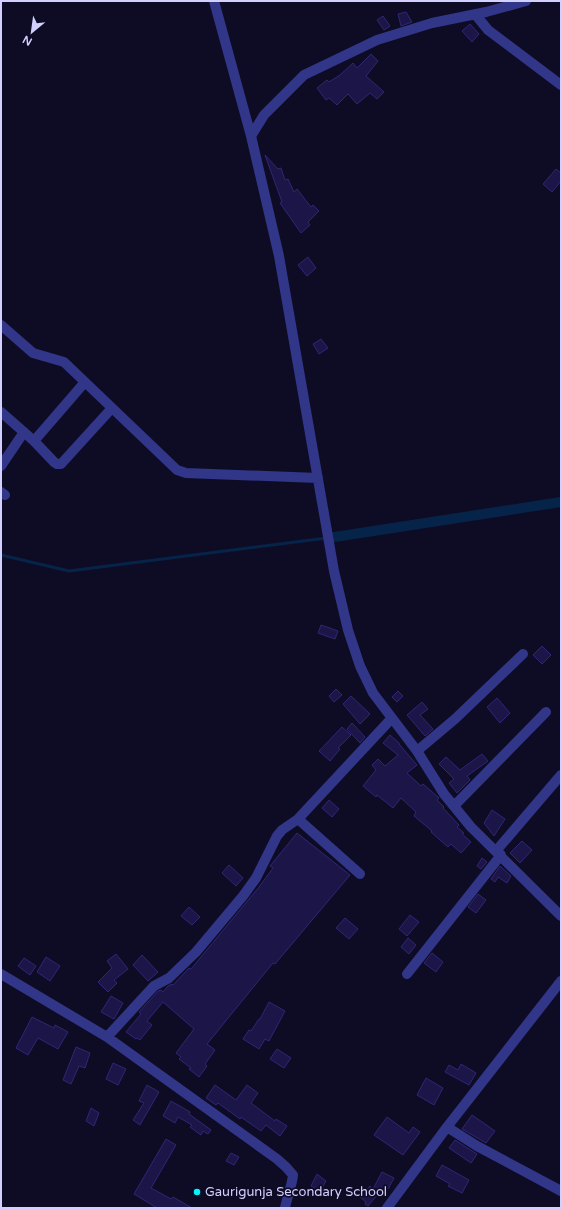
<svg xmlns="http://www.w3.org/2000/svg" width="562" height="1209" font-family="'Varela Round',sans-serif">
<rect width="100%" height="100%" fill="#0e0c25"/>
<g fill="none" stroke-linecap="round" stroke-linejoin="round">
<path stroke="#062449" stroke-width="3" d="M 1,555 L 69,571 L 327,538"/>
<path stroke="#062449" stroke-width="10" d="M 328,538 L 561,502"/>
</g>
<path fill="#1c1648" stroke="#2f2676" d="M 406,12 L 412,22 L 401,26 L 398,14 Z
M 383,16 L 390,26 L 384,30 L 377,20 Z
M 470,24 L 479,34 L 472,42 L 462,31 Z
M 371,54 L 378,61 L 366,76 L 384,92 L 377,99 L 370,93 L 357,104 L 348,94 L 337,105 L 329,98 L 326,100 L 317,88 L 327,80 L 329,82 L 340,75 L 353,63 L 357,68 Z
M 265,155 L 278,169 L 281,168 L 285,180 L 288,179 L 294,192 L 297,189 L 311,207 L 313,205 L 319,211 L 308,222 L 310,225 L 301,233 L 280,203 L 282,202 Z
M 556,169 L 561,173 L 561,181 L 552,192 L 543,184 Z
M 308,257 L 316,268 L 307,276 L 298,265 Z
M 321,339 L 328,348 L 319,354 L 313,344 Z
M 321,625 L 338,631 L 335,639 L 318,633 Z
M 542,646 L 551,655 L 542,664 L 533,655 Z
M 336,689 L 342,695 L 334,702 L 329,696 Z
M 398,691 L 403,696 L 397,702 L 392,697 Z
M 351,696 L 370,714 L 360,724 L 343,704 Z
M 497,698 L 510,713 L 500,723 L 487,707 Z
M 422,702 L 428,709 L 420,715 L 433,729 L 425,736 L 407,715 Z
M 352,723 L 365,737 L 360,743 L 347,729 Z
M 342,727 L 351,735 L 338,748 L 340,749 L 330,761 L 319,751 Z
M 390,735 L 399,743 L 399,744 L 417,765 L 407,773 L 421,786 L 423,784 L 438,797 L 439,798 L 437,800 L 444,807 L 443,808 L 459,825 L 457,827 L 464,833 L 462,834 L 471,842 L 461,853 L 451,844 L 448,847 L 431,832 L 432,831 L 414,816 L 416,812 L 401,798 L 393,808 L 377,795 L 376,797 L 363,786 L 376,770 L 372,765 L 378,759 L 385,766 L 398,755 L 383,743 Z
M 482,754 L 488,761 L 467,776 L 470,780 L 457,793 L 449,783 L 454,779 L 439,764 L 446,757 L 460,770 Z
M 329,800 L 339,809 L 332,817 L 322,808 Z
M 492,810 L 505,819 L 494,836 L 484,823 Z
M 297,833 L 350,875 L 275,964 L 273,963 L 207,1044 L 215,1050 L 205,1064 L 207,1066 L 199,1077 L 189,1069 L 191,1068 L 179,1059 L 181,1057 L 176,1053 L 194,1029 L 163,1002 L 147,1021 L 152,1025 L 140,1040 L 137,1038 L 136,1039 L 126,1032 L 141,1014 L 139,1012 L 158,991 L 161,990 L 163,992 L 168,986 L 172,984 L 173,985 L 189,968 L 191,969 L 259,887 L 273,868 L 270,866 Z
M 522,841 L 532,850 L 520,863 L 510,853 Z
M 482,858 L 487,862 L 481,869 L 477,866 Z
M 229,865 L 243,878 L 236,886 L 222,873 Z
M 500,866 L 511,876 L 507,883 L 498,877 L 495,882 L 491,879 Z
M 478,894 L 486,900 L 476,913 L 468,907 Z
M 189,907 L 200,917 L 192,925 L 181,916 Z
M 410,915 L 419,922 L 407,936 L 399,929 Z
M 345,918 L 358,929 L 349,939 L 336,928 Z
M 408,938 L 416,945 L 409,954 L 401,947 Z
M 432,953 L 443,962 L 436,972 L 424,963 Z
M 116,954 L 128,969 L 114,980 L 117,983 L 108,992 L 98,982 L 112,968 L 107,961 Z
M 142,955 L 158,972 L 148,981 L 133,965 Z
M 46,957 L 60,966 L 50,981 L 37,972 Z
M 24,958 L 36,966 L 30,975 L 18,966 Z
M 111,996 L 123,1003 L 114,1019 L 101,1012 Z
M 269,1002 L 285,1011 L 269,1041 L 265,1039 L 259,1049 L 243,1039 L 249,1030 L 251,1031 L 259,1019 L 260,1019 Z
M 32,1017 L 54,1028 L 55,1025 L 68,1032 L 58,1049 L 38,1038 L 28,1055 L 16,1048 Z
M 76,1047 L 90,1053 L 85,1068 L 79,1066 L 71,1084 L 63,1080 Z
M 277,1049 L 291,1058 L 284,1068 L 270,1059 Z
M 113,1063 L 126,1069 L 118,1085 L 106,1079 Z
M 461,1064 L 476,1073 L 469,1085 L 445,1072 L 449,1065 L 458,1070 Z
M 426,1078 L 443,1088 L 434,1105 L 417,1095 Z
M 147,1085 L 159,1092 L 140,1125 L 133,1120 L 144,1103 L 139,1101 Z
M 215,1085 L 236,1100 L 247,1085 L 258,1093 L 251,1103 L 275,1121 L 276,1119 L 287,1126 L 280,1136 L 266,1125 L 261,1131 L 241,1117 L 240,1119 L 218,1103 L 216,1105 L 206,1098 Z
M 171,1101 L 190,1112 L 189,1114 L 211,1130 L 208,1134 L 203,1131 L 201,1135 L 190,1127 L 192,1125 L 178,1117 L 175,1123 L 163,1116 Z
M 91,1108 L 99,1113 L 94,1126 L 86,1121 Z
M 472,1115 L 495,1131 L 486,1143 L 462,1129 Z
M 387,1117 L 409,1133 L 413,1127 L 420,1132 L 403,1155 L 374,1135 Z
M 166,1139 L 176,1145 L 151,1188 L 171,1199 L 173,1197 L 192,1208 L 157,1208 L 134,1194 Z
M 455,1140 L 477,1154 L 471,1163 L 449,1148 Z
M 231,1153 L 239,1157 L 234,1165 L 226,1161 Z
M 442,1165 L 469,1180 L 462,1193 L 448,1186 L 450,1184 L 436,1176 Z
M 382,1172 L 394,1178 L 388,1189 L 384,1187 L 368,1206 L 365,1204 L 366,1202 L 360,1197 L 370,1186 L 373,1189 Z
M 317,1174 L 326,1181 L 320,1191 L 311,1186 Z"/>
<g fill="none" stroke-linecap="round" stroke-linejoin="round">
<path stroke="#323689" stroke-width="10" d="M 214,1 L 251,136 L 279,256 L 334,571 L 348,630 L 360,666 L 373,693 L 417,751 L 444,794 L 471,827 L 561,916
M 475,14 L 488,30 L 561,85
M 251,136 L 264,115 L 304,75 L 377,40 L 432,23 L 486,12 L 526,1
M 1,325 L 33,353 L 64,362 L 177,470 L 186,473 L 318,478
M 1,412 L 34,441 L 54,462 L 57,464 L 61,464 L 112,408
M 34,441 L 85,382
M 1,466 L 24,432
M 1,492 L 5,495
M 417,751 L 455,719 L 523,654
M 454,806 L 546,712
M 298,819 L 360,874
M 496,851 L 561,775
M 1,974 L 107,1037 L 277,1159 L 286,1167 L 293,1175 C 292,1186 287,1197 285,1208
M 407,974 L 501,855
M 107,1037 L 154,986 L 169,978 L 196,952 L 243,896 L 256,878 L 277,836 L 282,830 L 298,819 L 392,718
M 447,1127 L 477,1146 L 561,1191
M 387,1208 L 447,1127 L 561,981"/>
</g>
<circle fill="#00f6fb" stroke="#0e0c25" stroke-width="1.5" cx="197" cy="1192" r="4"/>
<g text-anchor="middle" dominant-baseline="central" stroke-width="3.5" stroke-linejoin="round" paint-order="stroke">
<g font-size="13" fill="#d1d0ff" stroke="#0e0c25" text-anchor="start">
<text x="205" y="1192">Gaurigunja Secondary School</text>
</g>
</g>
<rect width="562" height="1209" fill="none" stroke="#d1d0ff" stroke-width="4"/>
<g transform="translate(32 32) rotate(209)" stroke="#0e0c25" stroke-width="3" paint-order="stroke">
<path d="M0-3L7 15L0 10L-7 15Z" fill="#d1d0ff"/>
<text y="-6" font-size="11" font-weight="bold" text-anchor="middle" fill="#d1d0ff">N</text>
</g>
</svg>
